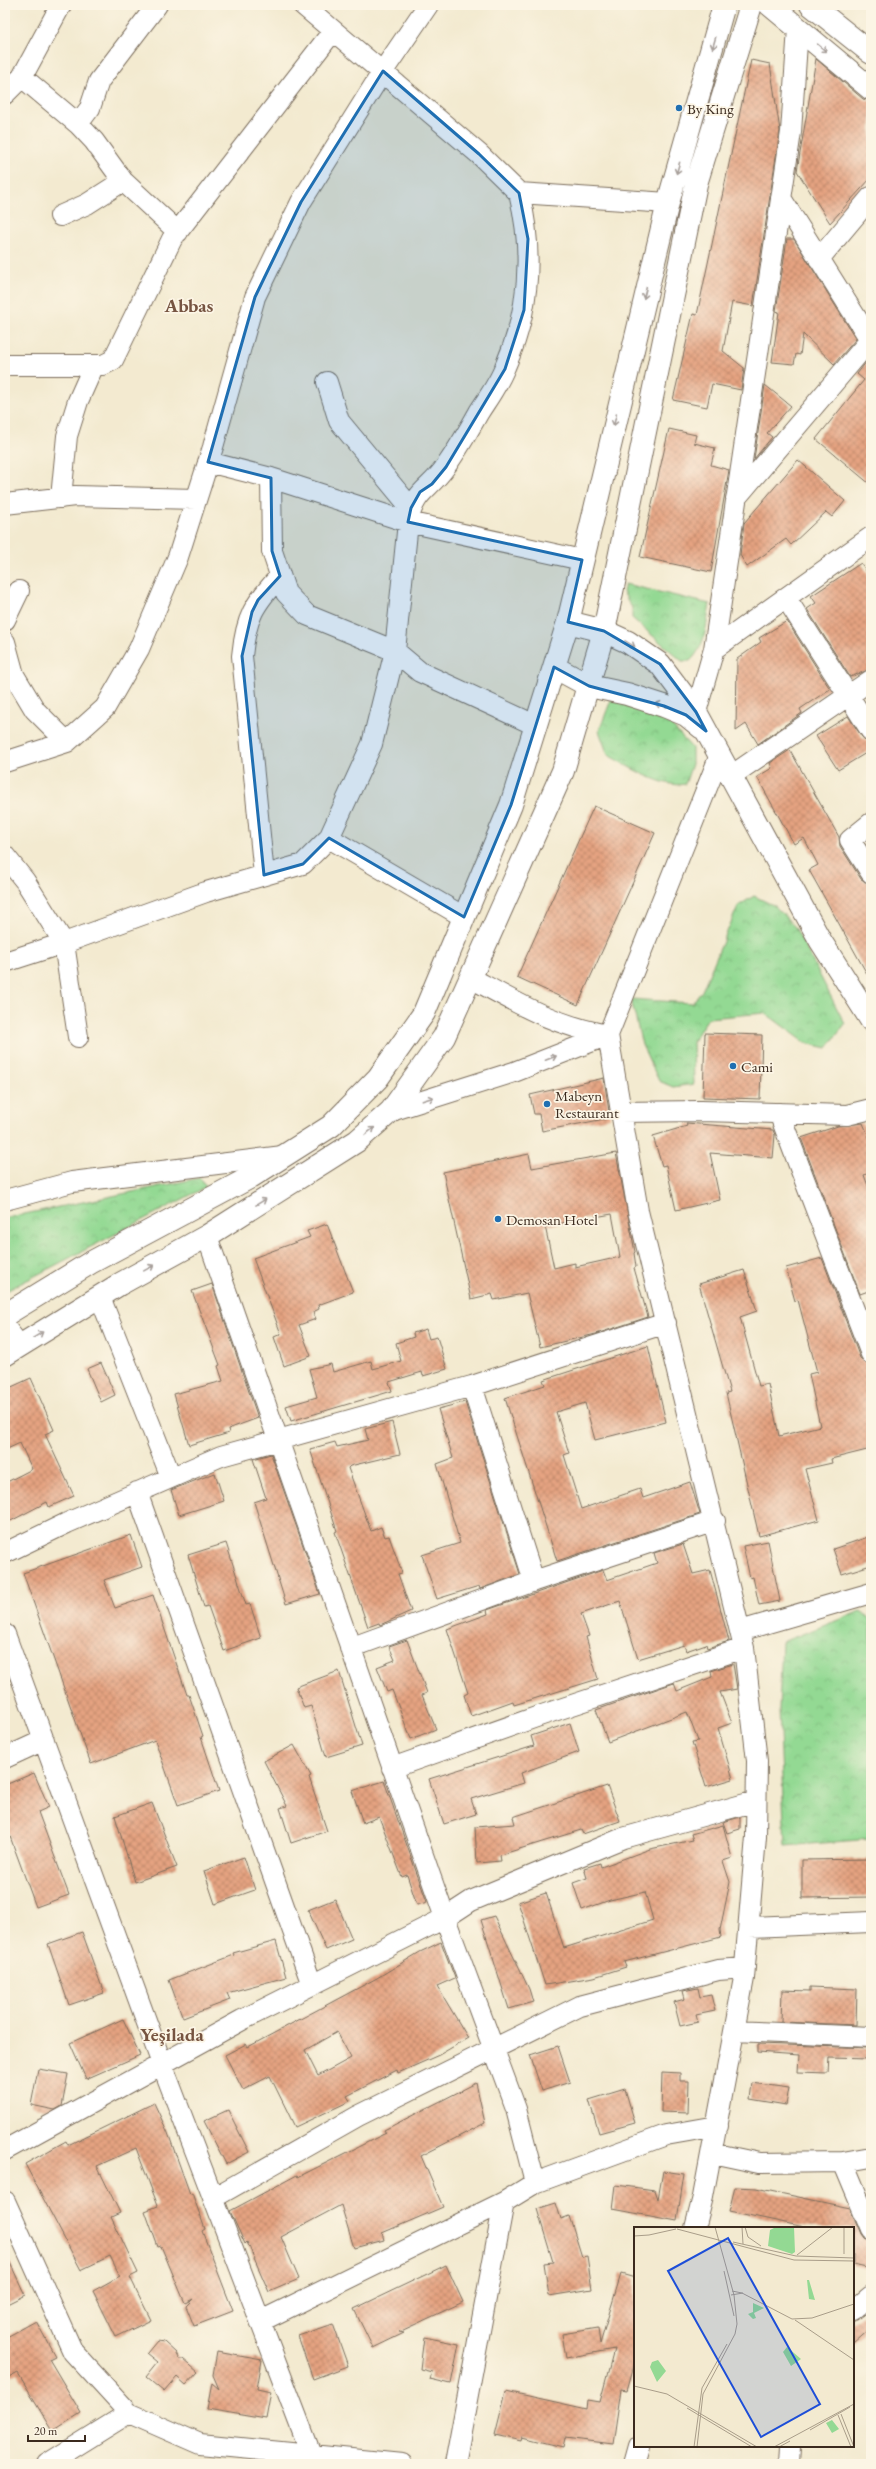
<svg xmlns="http://www.w3.org/2000/svg" width="876" height="2469" font-family="'EB Garamond',serif">
<defs>
<pattern id="park-crowns" width="20" height="18" patternUnits="userSpaceOnUse"><rect width="20" height="18" fill="#93d993"/><path d="M2 6a3 3 0 1 1 6 0M12 15a3 3 0 1 1 6 0" fill="none" stroke="#80ba7e"/></pattern>
<pattern id="building-cross-hatch" width="8" height="8" patternUnits="userSpaceOnUse"><rect width="8" height="8" fill="#e5a381"/><path d="M0 0l8 8M0 8l8-8" fill="none" stroke="#bb8569"/></pattern>
</defs>
<rect width="100%" height="100%" fill="#fcf5e5"/>
<filter id="ink" filterUnits="userSpaceOnUse"><feTurbulence type="fractalNoise" baseFrequency=".025" numOctaves="2"/><feDisplacementMap in="SourceGraphic" scale="8" xChannelSelector="R" yChannelSelector="G"/><feConvolveMatrix kernelMatrix="1 2 1 2 8 2 1 2 1" color-interpolation-filters="sRGB"/></filter>
<filter id="wash" filterUnits="userSpaceOnUse"><feTurbulence type="fractalNoise" baseFrequency=".012" numOctaves="4" result="noise"/><feDisplacementMap in="SourceGraphic" scale="16" xChannelSelector="R" yChannelSelector="G"/><feGaussianBlur stdDeviation="0.9" result="paint"/><feColorMatrix in="noise" values="0 0 0 0 0 0 0 0 0 0 0 0 0 0 0 0 0 1.4 0 .05"/><feComposite in="paint" operator="in"/></filter>
<g filter="url(#wash)">
<rect width="100%" height="100%" fill="#f3ead0"/>
<path fill="url(#park-crowns)" stroke="#678258" d="M 625,584 L 710,604 C 706,625 706,646 690,661 L 682,661 L 632,618 L 632,608 L 623,592 Z
M 611,700 L 641,701 L 670,724 L 692,748 L 692,764 L 685,784 C 664,789 627,766 608,755 L 599,731 Z
M 754,896 L 775,906 L 795,927 L 845,1024 L 827,1048 L 806,1043 L 765,1013 L 708,1018 L 693,1041 L 694,1084 L 673,1087 L 659,1081 L 642,1045 L 631,999 L 692,1003 L 702,991 L 738,906 Z
M 200,1178 L 206,1187 L 6,1291 L 5,1218 Z
M 861,1611 L 871,1620 L 871,1839 L 785,1846 L 779,1709 L 782,1642 Z"/>
<g id="blocks">
<path fill="url(#building-cross-hatch)" fill-rule="evenodd" d="M 816,59 L 863,99 L 871,101 L 871,178 L 830,223 L 797,171 Z
M 751,60 L 770,64 L 780,131 L 753,306 L 732,302 L 723,351 L 744,368 L 741,390 L 712,384 L 707,407 L 673,400 L 693,314 L 697,315 Z
M 787,239 L 794,239 L 856,339 L 834,364 L 803,334 L 800,355 L 796,354 L 794,364 L 772,362 L 779,312 L 776,311 Z
M 870,357 L 871,359 L 871,485 L 816,439 L 864,380 L 857,374 Z
M 765,385 L 791,406 L 767,433 L 772,437 L 754,459 Z
M 669,429 L 696,435 L 694,443 L 715,448 L 711,465 L 729,470 L 711,572 L 640,557 Z
M 798,460 L 845,501 L 832,517 L 826,512 L 791,545 L 786,539 L 747,567 L 740,555 L 744,523 Z
M 861,563 L 871,578 L 871,669 L 850,677 L 807,609 L 816,603 L 811,596 Z
M 787,621 L 830,689 L 800,709 L 802,713 L 758,744 L 746,724 L 736,731 L 737,659 L 761,642 L 759,638 Z
M 848,716 L 862,737 L 871,742 L 871,750 L 838,770 L 816,736 Z
M 790,750 L 839,837 L 840,846 L 861,879 L 871,884 L 871,981 L 809,870 L 818,865 L 804,838 L 794,844 L 757,777 L 772,768 L 770,763 Z
M 594,806 L 655,833 L 578,1005 L 517,977 Z
M 705,1033 L 762,1035 L 760,1099 L 703,1097 Z
M 604,1078 L 610,1118 L 542,1131 L 539,1114 L 534,1114 L 530,1095 Z
M 686,1123 L 773,1130 L 775,1135 L 773,1158 L 710,1153 L 720,1200 L 676,1210 L 666,1165 L 662,1166 L 653,1136 L 687,1126 Z
M 863,1123 L 871,1142 L 871,1172 L 864,1175 L 871,1194 L 871,1290 L 860,1294 L 801,1138 L 838,1126 Z
M 616,1153 L 635,1252 L 634,1253 L 636,1267 L 634,1268 L 648,1317 L 596,1334 L 540,1347 L 527,1293 L 494,1300 L 492,1294 L 471,1299 L 443,1172 L 529,1154 L 532,1168 ZM 612,1214 L 620,1257 L 575,1267 L 575,1263 L 554,1268 L 545,1226 Z
M 327,1224 L 353,1292 L 318,1305 L 319,1309 L 313,1312 L 316,1319 L 299,1325 L 311,1356 L 284,1366 L 274,1337 L 281,1334 L 253,1258 L 310,1237 L 307,1231 Z
M 822,1258 L 860,1358 L 867,1364 L 871,1382 L 871,1449 L 831,1459 L 832,1463 L 805,1469 L 819,1520 L 759,1536 L 726,1393 L 730,1392 L 699,1284 L 744,1270 L 757,1311 L 740,1317 L 759,1386 L 768,1384 L 779,1436 L 820,1426 L 809,1374 L 817,1372 L 798,1300 L 795,1301 L 786,1268 Z
M 212,1284 L 258,1418 L 228,1429 L 229,1433 L 189,1445 L 174,1394 L 223,1381 L 218,1366 L 220,1365 L 192,1291 Z
M 426,1329 L 429,1339 L 437,1337 L 447,1369 L 423,1376 L 422,1372 L 389,1382 L 392,1391 L 291,1421 L 286,1406 L 317,1397 L 309,1369 L 331,1364 L 333,1372 L 371,1361 L 373,1369 L 401,1361 L 396,1343 L 414,1337 L 413,1333 Z
M 648,1346 L 666,1422 L 595,1440 L 585,1403 L 556,1412 L 569,1453 L 564,1455 L 581,1509 L 640,1489 L 643,1498 L 690,1482 L 700,1514 L 557,1561 L 505,1398 L 545,1385 L 543,1380 Z
M 101,1363 L 115,1395 L 101,1402 L 87,1369 Z
M 31,1378 L 54,1430 L 45,1434 L 74,1496 L 49,1507 L 47,1502 L 5,1524 L 5,1483 L 32,1469 L 20,1443 L 5,1450 L 5,1390 Z
M 465,1402 L 520,1574 L 480,1589 L 479,1586 L 437,1599 L 422,1555 L 460,1543 L 437,1464 L 453,1458 L 438,1409 Z
M 392,1422 L 400,1454 L 350,1466 L 348,1468 L 371,1531 L 381,1527 L 385,1537 L 389,1536 L 402,1573 L 398,1574 L 411,1611 L 380,1625 L 379,1623 L 368,1627 L 335,1532 L 337,1531 L 310,1449 L 335,1442 L 337,1447 L 368,1440 L 365,1429 Z
M 271,1454 L 320,1594 L 286,1604 L 254,1502 L 266,1498 L 253,1459 Z
M 215,1473 L 224,1501 L 179,1515 L 171,1490 Z
M 131,1535 L 142,1567 L 104,1580 L 115,1608 L 153,1595 L 187,1695 L 189,1695 L 203,1736 L 201,1737 L 219,1791 L 178,1805 L 155,1740 L 91,1764 L 23,1573 Z
M 871,1536 L 871,1565 L 842,1574 L 833,1549 Z
M 768,1541 L 780,1601 L 759,1605 L 753,1577 L 750,1578 L 743,1546 Z
M 226,1543 L 246,1605 L 250,1604 L 261,1638 L 224,1651 L 208,1606 L 204,1607 L 188,1555 Z
M 683,1544 L 693,1574 L 710,1570 L 729,1641 L 707,1648 L 706,1644 L 686,1651 L 684,1645 L 638,1659 L 620,1601 L 581,1614 L 589,1636 L 586,1637 L 598,1679 L 514,1705 L 513,1701 L 471,1716 L 464,1695 L 468,1693 L 447,1629 L 488,1614 L 487,1610 L 603,1570 L 607,1580 L 657,1563 L 654,1553 Z
M 407,1640 L 427,1693 L 422,1695 L 436,1729 L 411,1739 L 392,1690 L 387,1692 L 377,1667 L 395,1660 L 389,1646 Z
M 733,1664 L 737,1689 L 720,1692 L 732,1723 L 718,1728 L 733,1779 L 706,1787 L 692,1742 L 698,1741 L 687,1712 L 608,1742 L 596,1710 L 674,1683 L 677,1691 L 712,1677 L 711,1671 Z
M 339,1671 L 362,1746 L 326,1757 L 311,1706 L 304,1708 L 296,1687 Z
M 570,1723 L 579,1752 L 521,1773 L 524,1783 L 471,1799 L 476,1814 L 444,1824 L 429,1779 L 534,1746 L 531,1736 Z
M 294,1745 L 311,1776 L 309,1777 L 327,1831 L 291,1843 L 280,1808 L 287,1806 L 264,1761 Z
M 34,1773 L 49,1807 L 38,1812 L 69,1895 L 36,1907 L 5,1823 L 5,1785 Z
M 384,1781 L 427,1902 L 417,1905 L 407,1875 L 402,1877 L 379,1817 L 363,1823 L 352,1791 Z
M 607,1786 L 620,1821 L 583,1834 L 581,1830 L 500,1855 L 501,1861 L 477,1863 L 475,1827 L 515,1824 L 513,1817 Z
M 152,1803 L 177,1867 L 135,1882 L 115,1816 Z
M 740,1817 L 740,1829 L 727,1833 L 723,1822 Z
M 723,1825 L 732,1858 L 723,1861 L 730,1882 L 720,1930 L 721,1937 L 624,1962 L 626,1967 L 594,1977 L 545,1985 L 518,1902 L 546,1893 L 564,1948 L 653,1920 L 645,1892 L 610,1900 L 582,1910 L 573,1883 L 587,1878 L 584,1868 L 600,1863 L 601,1867 L 650,1849 L 693,1840 L 691,1834 Z
M 244,1857 L 255,1890 L 215,1904 L 204,1871 Z
M 871,1859 L 871,1897 L 802,1898 L 802,1860 Z
M 335,1899 L 352,1939 L 326,1950 L 308,1910 Z
M 494,1916 L 529,1989 L 533,2002 L 509,2009 L 481,1920 Z
M 82,1932 L 104,1993 L 69,2005 L 48,1944 Z
M 276,1941 L 286,1977 L 227,1993 L 230,2000 L 183,2018 L 169,1980 L 234,1955 L 233,1953 Z
M 441,1942 L 455,1978 L 437,1986 L 468,2038 L 439,2055 L 398,2073 L 397,2070 L 347,2096 L 350,2101 L 295,2127 L 270,2076 L 243,2090 L 225,2055 L 246,2044 L 248,2047 L 377,1978 L 420,1952 ZM 337,2032 L 351,2058 L 318,2076 L 305,2050 Z
M 810,1987 L 857,1989 L 856,2025 L 781,2022 L 782,1990 L 810,1991 Z
M 698,1988 L 700,1997 L 711,1995 L 715,2011 L 696,2015 L 698,2022 L 680,2026 L 674,2002 L 685,1999 L 683,1991 Z
M 123,2019 L 140,2055 L 86,2079 L 70,2043 Z
M 758,2044 L 871,2048 L 870,2059 L 829,2058 L 828,2073 L 798,2072 L 799,2055 L 758,2052 Z
M 558,2046 L 570,2082 L 542,2091 L 530,2055 Z
M 38,2069 L 68,2074 L 62,2106 L 55,2110 L 31,2105 Z
M 662,2072 L 680,2073 L 680,2081 L 689,2081 L 688,2113 L 661,2112 Z
M 476,2083 L 485,2123 L 421,2156 L 443,2207 L 382,2233 L 384,2240 L 354,2248 L 341,2205 L 281,2237 L 299,2279 L 269,2292 L 247,2242 L 245,2244 L 230,2211 L 297,2175 L 298,2177 L 386,2133 L 384,2130 Z
M 752,2083 L 789,2088 L 786,2105 L 750,2099 Z
M 625,2089 L 635,2123 L 599,2133 L 589,2100 Z
M 154,2103 L 168,2133 L 190,2194 L 192,2193 L 205,2229 L 202,2231 L 233,2311 L 194,2326 L 186,2306 L 193,2299 L 185,2303 L 161,2246 L 158,2247 L 145,2211 L 158,2206 L 136,2148 L 97,2166 L 120,2213 L 111,2217 L 138,2273 L 130,2277 L 151,2320 L 116,2337 L 93,2291 L 120,2276 L 110,2256 L 81,2270 L 25,2164 L 66,2141 L 68,2145 Z
M 228,2110 L 249,2152 L 226,2164 L 204,2121 Z
M 663,2171 L 684,2174 L 677,2221 L 613,2209 L 616,2185 L 655,2190 L 658,2199 Z
M 735,2187 L 756,2188 L 850,2208 L 861,2234 L 864,2238 L 871,2240 L 871,2269 L 853,2265 L 853,2228 L 809,2228 L 729,2211 Z
M 556,2203 L 561,2219 L 569,2216 L 582,2257 L 587,2256 L 592,2289 L 549,2296 L 544,2263 L 553,2262 L 537,2209 Z
M 5,2252 L 25,2295 L 5,2305 Z
M 446,2265 L 463,2302 L 399,2332 L 404,2333 L 373,2348 L 354,2309 Z
M 621,2274 L 635,2278 L 635,2362 L 627,2390 L 621,2389 L 613,2444 L 565,2438 L 563,2447 L 522,2437 L 521,2441 L 495,2435 L 506,2391 L 587,2409 L 588,2400 L 600,2402 L 614,2349 L 566,2358 L 562,2334 L 598,2328 L 600,2344 Z
M 871,2311 L 871,2328 L 853,2344 L 853,2323 Z
M 36,2321 L 55,2356 L 49,2359 L 81,2413 L 53,2431 L 18,2373 L 5,2380 L 5,2338 Z
M 333,2324 L 348,2366 L 313,2379 L 298,2336 Z
M 424,2337 L 459,2344 L 451,2384 L 430,2379 L 432,2372 L 420,2369 Z
M 157,2341 L 164,2342 L 176,2353 L 179,2359 L 183,2359 L 198,2372 L 186,2385 L 177,2377 L 164,2392 L 146,2377 L 158,2362 L 147,2353 Z
M 217,2352 L 262,2360 L 257,2389 L 271,2392 L 266,2419 L 207,2409 L 212,2383 L 219,2389 L 213,2375 Z"/>
</g>
</g>
<g filter="url(#ink)">
<use href="#blocks" fill-opacity="0" stroke="#7b6d5c" stroke-width="1"/>
<g fill="none" stroke-linecap="round" stroke-linejoin="round">
<defs>
<path id="street" d="M 303,5 L 479,154 L 519,193 L 668,203
M 22,77 L 78,124 L 94,141 L 123,181 L 178,232
M 5,94 L 22,77 L 61,5
M 78,124 L 90,108 L 99,81 L 157,5
M 519,193 C 534,253 530,310 505,367 C 499,383 488,398 479,412 C 469,430 458,449 446,466 C 429,491 415,489 408,522 L 582,560
M 781,198 L 871,341
M 60,216 L 87,204 L 123,181
M 819,259 L 871,197
M 5,365 L 103,365 L 113,360 L 172,239 L 333,31
M 327,382 L 339,421 L 411,508
M 208,462 L 271,478 L 408,522 L 395,651 L 420,672 L 535,725
M 61,498 L 67,436 L 78,401 L 94,365
M 736,498 L 870,340
M 5,504 L 75,496 L 196,499
M 786,598 L 871,731
M 5,620 L 19,591
M 5,642 L 14,675 L 35,710 L 67,742
M 714,649 L 791,132 L 798,28
M 696,712 L 714,649 L 871,537
M 5,762 L 67,742 L 105,708 L 139,649 L 178,557 L 213,447 L 255,297 L 301,202 L 383,71 L 428,5
M 731,776 L 871,680
M 871,823 L 850,840 L 871,873
M 329,838 L 464,917
M 5,856 L 25,881 L 64,943 L 78,1037
M 264,875 L 242,656 C 246,617 254,604 280,576
M 5,962 L 64,943 L 206,892 L 303,864 L 329,838 L 372,744 L 395,651 L 307,615 L 286,593 L 272,551 L 271,478
M 471,978 C 519,1004 553,1025 608,1035 L 638,1211 L 744,1648 L 757,1761 L 756,1837 L 744,1978 L 703,2197 L 695,2228
M 391,1111 L 514,1072 L 608,1035 L 720,755
M 620,1112 L 701,1111 L 847,1115 L 871,1109
M 779,1113 L 871,1354
M 5,1200 L 72,1182 L 283,1156
M 207,1236 L 445,1918 L 516,2109 L 535,2183
M 100,1297 L 171,1477
M 5,1327 L 20,1346
M 472,1386 L 534,1581
M 137,1492 L 312,1985
M 5,1553 L 67,1523 L 221,1456 L 472,1386 L 666,1323
M 740,1631 L 871,1593
M 5,1634 L 162,2064 L 311,2454
M 350,1648 L 534,1581 L 715,1521
M 5,1758 L 44,1740
M 392,1768 L 542,1715 L 744,1648
M 749,1927 L 871,1922
M 735,2031 L 871,2037
M 5,2150 L 242,2020 L 445,1918 L 471,1901 L 623,1838 L 756,1801
M 712,2153 L 759,2163 L 843,2162 L 871,2157
M 843,2162 L 871,2229
M 213,2198 L 358,2116 L 580,2006 L 718,1970 L 745,1968
M 5,2201 L 73,2352 L 129,2413 L 200,2444 L 402,2464
M 853,2311 L 871,2296
M 261,2321 L 504,2202 L 535,2183 L 666,2135 L 717,2126
M 47,2464 L 129,2413
M 455,2464 L 504,2202
M 635,2464 L 640,2446
M 789,2464 L 790,2446"/>
<path id="secondary" d="M 770,5 L 871,89
M 811,5 L 871,53
M 568,622 L 604,631 L 628,642 L 660,664 L 696,712 L 820,940 L 871,1020
M 554,667 L 589,686 L 627,694 L 664,706 L 686,715 L 702,728
M 5,1315 L 90,1263 L 249,1178 L 331,1126 L 378,1078 L 424,1013 L 511,805 L 568,622 L 668,203 L 724,5
M 5,1355 L 120,1284 L 207,1236 L 357,1141 L 391,1111 L 444,1037 L 563,771 L 604,631 L 696,184 L 751,5"/>
</defs>
<use href="#street" stroke="#7b6d5c" stroke-width="22"/>
<use href="#secondary" stroke="#7b6d5c" stroke-width="24"/>
<use href="#street" stroke="#fff" stroke-width="20"/>
<use href="#secondary" stroke="#fff" stroke-width="22"/>
</g>
<defs><path id="oneway-shaft" d="M-6 0H5M1.5-3L5.5 0L1.5 3" fill="none" stroke-width="1.6" stroke-linecap="round" stroke-linejoin="round"/></defs>
<g stroke="#a79f9a">
<use href="#oneway-shaft" transform="translate(714 43) rotate(106)"/>
<use href="#oneway-shaft" transform="translate(822 48) rotate(40)"/>
<use href="#oneway-shaft" transform="translate(678 168) rotate(106)"/>
<use href="#oneway-shaft" transform="translate(645 293) rotate(104)"/>
<use href="#oneway-shaft" transform="translate(615 420) rotate(103)"/>
<use href="#oneway-shaft" transform="translate(630 644) rotate(32)"/>
<use href="#oneway-shaft" transform="translate(661 705) rotate(-161)"/>
<use href="#oneway-shaft" transform="translate(551 1058) rotate(-21)"/>
<use href="#oneway-shaft" transform="translate(428 1099) rotate(-18)"/>
<use href="#oneway-shaft" transform="translate(370 1131) rotate(-38)"/>
<use href="#oneway-shaft" transform="translate(261 1202) rotate(-32)"/>
<use href="#oneway-shaft" transform="translate(149 1268) rotate(-29)"/>
<use href="#oneway-shaft" transform="translate(38 1335) rotate(-32)"/>
</g>
</g>
<path fill="#1f6fb2" fill-opacity="0.2" stroke="#1f6fb2" stroke-width="3" stroke-linejoin="round" d="M 383,71 L 479,154 L 519,193 L 528,239 L 524,310 L 505,369 L 446,467 L 432,484 L 420,492 L 411,508 L 408,522 L 582,560 L 568,622 L 604,631 L 660,664 L 696,712 L 706,731 L 686,715 L 664,706 L 589,686 L 554,667 L 511,805 L 464,917 L 329,838 L 303,864 L 264,875 L 242,656 L 252,612 L 258,600 L 280,576 L 272,551 L 271,478 L 208,462 L 255,297 L 301,202 Z"/>
<g fill="#1f6fb2" stroke="#fcf5e5" stroke-width="1.5">
<circle cx="679" cy="108" r="4"/>
<circle cx="733" cy="1066" r="4"/>
<circle cx="547" cy="1104" r="4"/>
<circle cx="498" cy="1219" r="4"/>
</g>
<g text-anchor="middle" dominant-baseline="central" stroke-width="3.5" stroke-linejoin="round" paint-order="stroke">
<g font-size="15" fill="#3b2a1e" stroke="#fcf5e5" text-anchor="start">
<text x="687" y="108">By King</text>
<text x="741" y="1066">Cami</text>
<text x="555" y="1095">Mabeyn<tspan x="555" dy="17">Restaurant</tspan></text>
<text x="506" y="1219">Demosan Hotel</text>
</g>
<g font-size="19" font-weight="bold" fill="#765441" stroke="#fcf5e5">
<text x="189" y="305">Abbas</text>
<text x="172" y="2034">Yeşilada</text>
</g>
</g>
<g transform="translate(634 2227)">
<rect width="220" height="220" fill="#f3ead0"/>
<path d="M 142,0 L 160,0 L 161,25 L 158,27 L 134,19 L 136,3 ZM 173,53 L 175,53 L 181,73 L 175,72 ZM 119,76 L 130,81 L 120,86 L 122,91 L 119,92 L 114,87 L 119,85 ZM 153,120 L 167,132 L 157,139 L 149,125 ZM 24,133 L 32,144 L 23,155 L 16,140 L 18,135 ZM 198,193 L 205,202 L 198,206 L 192,196 Z" fill="#93d993"/>
<path fill="none" stroke="#a99d89" stroke-width="1" d="M 108,0 L 109,17M 111,0 L 114,10 L 127,19M 210,0 L 210,27M 43,2 L 160,33 L 220,34M 0,9 L 15,8 L 42,2M 99,15 L 162,29 L 220,31M 163,28 L 199,0M 90,44 L 100,89M 98,64 L 108,66 L 158,92 L 178,91 L 220,77M 97,68 L 109,66M 161,93 L 220,133M 0,159 L 33,167 L 123,220M 53,181 L 118,220M 207,187 L 220,220M 204,188 L 217,220M 176,203 L 216,180M 60,220 L 68,161 L 93,117M 63,220 L 69,167 L 101,107 L 103,97 L 100,68 L 81,0M 140,220 L 220,177M 145,220 L 156,214"/>
<path fill="#1d4ed8" fill-opacity="0.15" stroke="#1d4ed8" stroke-width="2" d="M 94,11 L 186,177 L 127,210 L 34,44 Z"/>
<rect width="220" height="220" fill="none" stroke="#3b2a1e" stroke-width="2"/>
</g>
<rect width="876" height="2469" fill="none" stroke="#fcf5e5" stroke-width="20"/>
<path d="M28 2435v6h57v-6" fill="none" stroke="#3b2a1e" stroke-width="2"/>
<text x="34" y="2435" font-size="12" fill="#3b2a1e" stroke="#fcf5e5" stroke-width="3" paint-order="stroke">20 m</text>
</svg>
